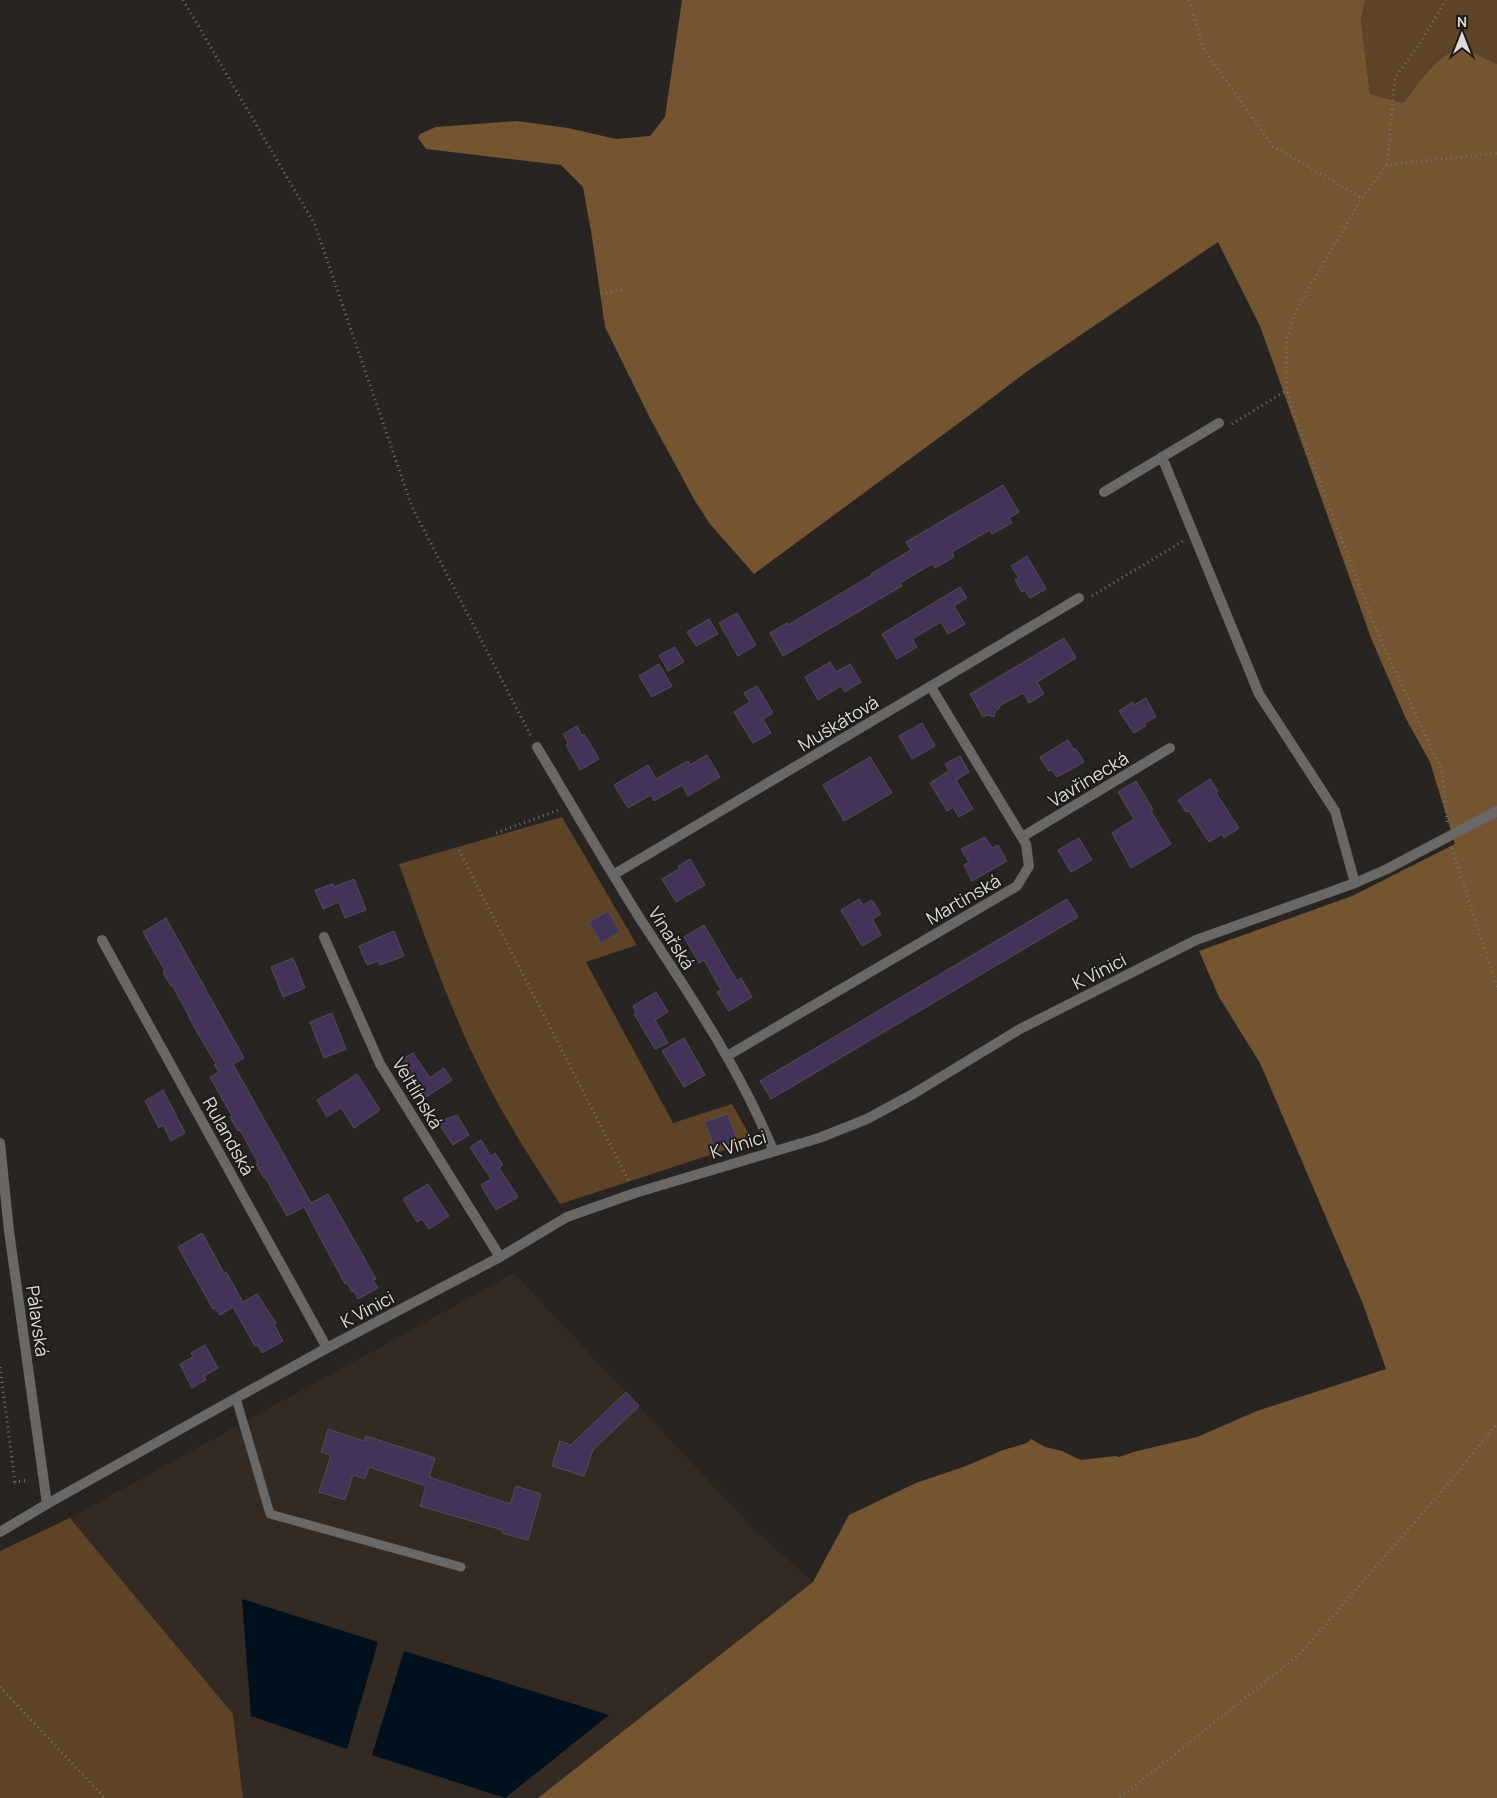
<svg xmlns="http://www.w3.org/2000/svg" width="1497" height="1798" font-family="Manrope,sans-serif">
<rect width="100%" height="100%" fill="#272421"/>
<path fill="#322a23" d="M 514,1273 L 753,1528 L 813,1582 L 538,1798 L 243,1798 L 233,1714 L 70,1518 Z"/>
<path fill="#5e4327" d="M 1365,0 L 1497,0 L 1497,64 C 1487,59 1475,52 1464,50 C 1442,46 1415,88 1403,103 L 1370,94 L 1361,21 Z
M 562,817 L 637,945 L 586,962 L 673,1123 L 732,1104 L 753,1141 L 560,1204 C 530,1158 501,1113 477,1063 C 446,999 423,931 399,864 Z
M 70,1518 L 233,1714 L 243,1798 L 0,1798 L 0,1551 Z"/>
<path fill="#755432" d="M 682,0 L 1365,0 L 1361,21 L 1370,94 L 1403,103 C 1415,88 1442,46 1464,50 C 1475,52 1487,59 1497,64 L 1497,1798 L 538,1798 L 813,1582 L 849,1515 L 916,1483 L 966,1466 L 1003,1450 L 1027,1443 L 1031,1439 L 1045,1447 L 1062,1451 L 1081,1460 L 1115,1456 L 1119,1457 L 1137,1451 L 1197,1437 L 1257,1411 L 1386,1369 L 1363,1304 L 1260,1063 L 1219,997 L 1199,951 L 1352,896 L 1455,844 L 1430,762 L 1406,719 L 1371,638 L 1260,326 L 1218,242 L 1029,370 L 967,417 L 754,574 L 710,524 L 695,501 L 650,418 L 605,327 L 592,237 L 583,187 L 561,165 L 426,149 L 418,138 L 420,134 L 436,127 L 517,121 L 568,128 L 616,139 L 650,136 L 665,117 Z"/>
<path fill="#00101c" d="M 242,1599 L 378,1642 L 347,1749 L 251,1716 Z
M 404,1651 L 609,1715 L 505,1798 L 372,1755 Z"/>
<path fill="#433358" stroke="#514f53" d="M 1003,485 L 1019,512 L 1009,518 L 1012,523 L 992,534 L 990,530 L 952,552 L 954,557 L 935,568 L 932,564 L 900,583 L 902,586 L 783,656 L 770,633 L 787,623 L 788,625 L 872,575 L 871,574 L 911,550 L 906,542 Z
M 1027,556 L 1046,589 L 1030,598 L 1025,590 L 1022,592 L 1015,580 L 1019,578 L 1011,566 Z
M 960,587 L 967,598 L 954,606 L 965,624 L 948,634 L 941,622 L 912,639 L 917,647 L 897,659 L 882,634 Z
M 737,613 L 756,645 L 738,656 L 719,623 Z
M 709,619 L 718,634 L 696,646 L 687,632 Z
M 1064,638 L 1076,658 L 1037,682 L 1044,694 L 1029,703 L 1023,693 L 999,706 L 1000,708 L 996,710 L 994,717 L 987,715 L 983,717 L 970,694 Z
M 675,647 L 684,662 L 668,671 L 659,655 Z
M 830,662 L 836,672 L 850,664 L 861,682 L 845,692 L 841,686 L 818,700 L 805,677 Z
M 659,664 L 672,686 L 652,697 L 639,676 Z
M 757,686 L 773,713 L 763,719 L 771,733 L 753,743 L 734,712 L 750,702 L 744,693 Z
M 1146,698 L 1156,717 L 1145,723 L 1146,726 L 1134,733 L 1119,711 L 1133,702 L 1134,705 Z
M 922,723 L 935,746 L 912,759 L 899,736 Z
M 577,726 L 582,736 L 584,734 L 599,759 L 580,770 L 566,745 L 568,743 L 563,734 Z
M 1068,740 L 1074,750 L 1076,749 L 1084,762 L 1057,777 L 1052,770 L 1049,771 L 1040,757 Z
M 707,755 L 720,777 L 688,796 L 682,785 L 654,801 L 651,795 L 628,808 L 614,785 L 648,765 L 656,779 L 688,761 L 690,765 Z
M 960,756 L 969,772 L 956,780 L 973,809 L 959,817 L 953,807 L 947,811 L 930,783 L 949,771 L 945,764 Z
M 870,757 L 892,793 L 844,821 L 823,785 Z
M 1210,779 L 1218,791 L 1216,793 L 1239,828 L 1224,838 L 1222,834 L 1209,842 L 1189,811 L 1186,812 L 1178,800 Z
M 1136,781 L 1153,810 L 1151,811 L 1171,844 L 1131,868 L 1112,833 L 1134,819 L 1118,792 Z
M 985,837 L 992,848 L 998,845 L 1007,861 L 972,881 L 964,865 L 969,862 L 961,849 Z
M 1079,838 L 1092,860 L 1071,872 L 1058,850 Z
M 690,859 L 705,885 L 676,902 L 662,879 L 679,869 L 678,866 Z
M 354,879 L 366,910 L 345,918 L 339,902 L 323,909 L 315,890 L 333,884 L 334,887 Z
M 859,899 L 863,905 L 872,900 L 881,914 L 872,919 L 881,935 L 862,946 L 841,910 Z
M 1067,899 L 1078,917 L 771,1099 L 760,1081 Z
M 608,911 L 620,932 L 601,943 L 589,922 Z
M 166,918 L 244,1058 L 233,1064 L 311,1203 L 328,1194 L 376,1279 L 373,1280 L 378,1288 L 358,1299 L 354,1291 L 352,1292 L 347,1283 L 345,1284 L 304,1207 L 287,1216 L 265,1177 L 264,1178 L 256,1164 L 258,1163 L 240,1130 L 238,1131 L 230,1117 L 232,1116 L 210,1077 L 219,1072 L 214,1065 L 216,1064 L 189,1018 L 190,1018 L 172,985 L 171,986 L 163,972 L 165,971 L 143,932 Z
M 704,925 L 737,981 L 741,978 L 752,997 L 729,1011 L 717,992 L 721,990 L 704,960 L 699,963 L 684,937 Z
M 394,931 L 404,956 L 380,965 L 378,961 L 367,965 L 359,946 Z
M 293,958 L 305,988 L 283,997 L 271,967 Z
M 656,992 L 668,1012 L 655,1020 L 668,1043 L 655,1049 L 634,1014 L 636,1012 L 633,1006 Z
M 332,1013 L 346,1049 L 324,1058 L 310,1022 Z
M 684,1038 L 705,1075 L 684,1087 L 662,1051 Z
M 413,1053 L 430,1078 L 444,1068 L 452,1080 L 423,1099 L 399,1061 Z
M 357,1074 L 380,1110 L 354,1128 L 341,1108 L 327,1117 L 317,1100 Z
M 163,1090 L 185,1133 L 171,1141 L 163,1125 L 159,1128 L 145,1101 Z
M 728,1114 L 737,1140 L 714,1148 L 705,1122 Z
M 457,1115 L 469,1135 L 453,1145 L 438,1122 Z
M 481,1140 L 491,1156 L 495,1153 L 503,1165 L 499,1168 L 518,1197 L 496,1210 L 481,1185 L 491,1179 L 470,1147 Z
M 428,1184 L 449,1216 L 429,1229 L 422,1219 L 417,1222 L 403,1199 Z
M 202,1233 L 224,1273 L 226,1272 L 243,1302 L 257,1294 L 276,1323 L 274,1324 L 283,1341 L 262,1353 L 258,1345 L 255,1346 L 233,1307 L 220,1315 L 215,1308 L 213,1309 L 178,1247 Z
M 205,1345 L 218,1368 L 204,1376 L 206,1380 L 192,1388 L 180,1364 L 193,1357 L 191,1353 Z
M 626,1392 L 639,1406 L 593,1450 L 584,1476 L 552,1466 L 560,1441 L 571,1445 Z
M 328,1429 L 364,1441 L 366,1436 L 435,1458 L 429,1477 L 510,1504 L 516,1486 L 541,1494 L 528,1540 L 502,1533 L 502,1530 L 420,1506 L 426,1486 L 369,1467 L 365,1479 L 353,1475 L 345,1500 L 319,1492 L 331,1455 L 321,1452 Z"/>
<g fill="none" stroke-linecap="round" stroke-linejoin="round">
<path stroke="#767370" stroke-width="3" stroke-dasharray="1 4" stroke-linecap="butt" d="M 183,0 L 315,225 L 412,507 L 531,736
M 1189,0 L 1204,50 L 1273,146 L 1362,198
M 1387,165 L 1395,78 L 1420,43 L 1446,0
M 601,293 L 622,290
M 1232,424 L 1287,390
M 1092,596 L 1183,541
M 1447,822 L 1442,771 L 1376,629 L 1292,409 L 1287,390 L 1286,369 L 1287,338 L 1295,312 L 1362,198 L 1387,165 L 1497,153
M 496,833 L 559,810
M 1452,848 L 1497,987
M 459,850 L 630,1183
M 0,1367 L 15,1482 L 29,1480
M 0,1687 L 105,1798
M 1120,1798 L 1301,1653 L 1447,1485 L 1497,1424"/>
<path stroke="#6a6866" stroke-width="9" d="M 236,1398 L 270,1514 L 461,1567"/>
<path stroke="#6a6866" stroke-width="10" d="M 1162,457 L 1259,694 L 1335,811 L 1355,883
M 1104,492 L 1219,423
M 537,747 C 571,804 604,861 639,917 C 688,992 739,1067 773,1150
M 1022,837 L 1170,748
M 613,875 L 1079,598
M 324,937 L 380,1064 L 500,1257
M 102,940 L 327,1348
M 727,1056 L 1017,886 L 1029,866 L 1026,844 L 931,687
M 0,1143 L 9,1231 L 47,1504
M 0,1532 L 47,1504 L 236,1398 L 327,1348 L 500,1257 L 567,1217 L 635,1193 L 819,1138 L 867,1119 L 913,1094 L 1020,1029 L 1196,940 L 1355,883 L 1387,869 L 1497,811"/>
</g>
<g text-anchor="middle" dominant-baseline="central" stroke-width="4" stroke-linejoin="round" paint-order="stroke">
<g font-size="18" fill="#dddbd9" stroke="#1d1b18">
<text transform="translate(838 723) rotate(-31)">Muškátová</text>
<text transform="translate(1088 779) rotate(-31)">Vavřinecká</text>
<text transform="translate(963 899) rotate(-30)">Martinská</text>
<text transform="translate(672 938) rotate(58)">Vinařská</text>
<text transform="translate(1099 971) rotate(-27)">K Vinici</text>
<text transform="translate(418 1093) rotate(59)">Veltlínská</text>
<text transform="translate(229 1136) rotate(61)">Rulandská</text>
<text transform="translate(738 1144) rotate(-17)">K Vinici</text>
<text transform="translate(367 1309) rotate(-28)">K Vinici</text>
<text transform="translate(38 1321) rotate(82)">Pálavská</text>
</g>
</g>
<g transform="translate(1462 35)" stroke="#1d1b18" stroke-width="4" paint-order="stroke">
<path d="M0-4L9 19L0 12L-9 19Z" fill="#dddbd9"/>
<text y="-8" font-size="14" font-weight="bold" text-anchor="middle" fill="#dddbd9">N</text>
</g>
</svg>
